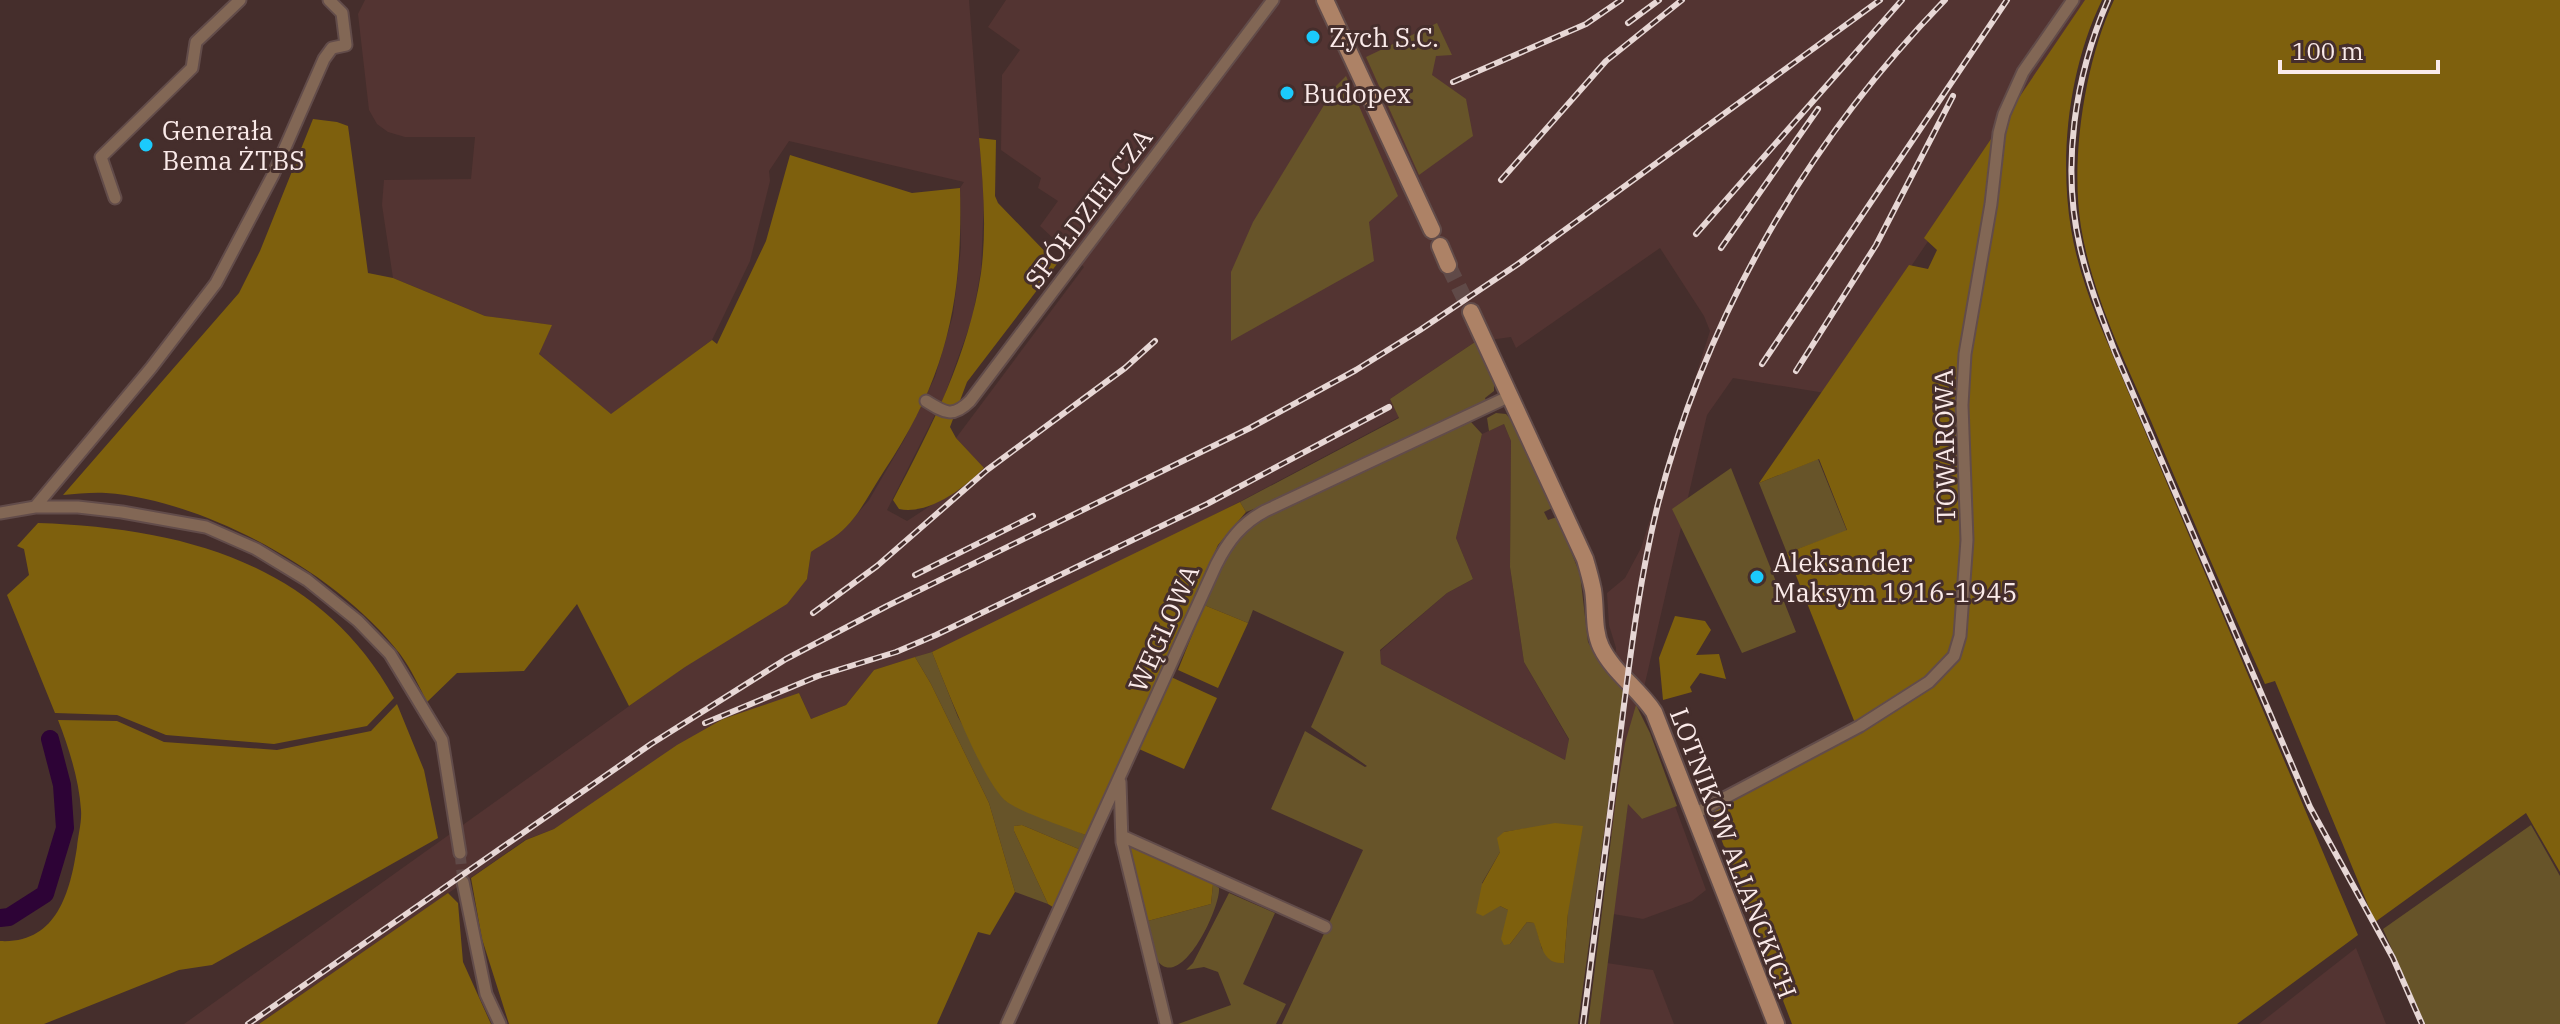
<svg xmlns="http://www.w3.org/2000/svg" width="2560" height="1024" font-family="'IBM Plex Serif',serif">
<rect width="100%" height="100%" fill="#452e2c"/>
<path fill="#533432" d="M 365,0 L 969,0 L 984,198 L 981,270 L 972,319 L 944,397 L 887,510 L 907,521 L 973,478 L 983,468 L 956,438 L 1084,267 L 1040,226 L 1058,201 L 1038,188 L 1041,178 L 1001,150 L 1002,75 L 1020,50 L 988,27 L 1006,0 L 2092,0 L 1825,393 L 1733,378 L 1707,415 L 1630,748 L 1618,836 L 1598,836 L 1616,648 L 1609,625 L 1607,593 L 1625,578 L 1641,548 L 1710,331 L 1704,316 L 1660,248 L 1516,348 L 1511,337 L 1475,342 L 1390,399 L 1399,417 L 1226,509 L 1015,614 L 932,652 L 874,670 L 846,705 L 811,719 L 799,693 L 679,748 L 554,829 L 525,840 L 259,1024 L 184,1024 L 807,579 L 811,552 L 846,527 L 869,500 L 904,440 L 935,377 L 953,315 L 961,248 L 960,188 L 964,182 L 789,141 L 769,171 L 770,181 L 750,261 L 712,340 L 611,415 L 539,354 L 551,325 L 485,316 L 393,278 L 382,205 L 384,180 L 471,179 L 475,137 L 405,137 L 388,132 L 377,124 L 369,110 L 358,14 Z
M 1504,424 L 1511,441 L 1510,567 L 1524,662 L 1569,740 L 1565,760 L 1381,664 L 1380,651 L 1447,593 L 1473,579 L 1456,538 L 1482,434 Z
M 1628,803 L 1642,819 L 1675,806 L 1706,890 L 1692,901 L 1643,919 L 1613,914 Z
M 2356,948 L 2386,1024 L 2259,1024 Z
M 1607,963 L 1653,970 L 1674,1024 L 1600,1024 Z"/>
<path fill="#675429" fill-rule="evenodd" d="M 1437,23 L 1452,55 L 1436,56 L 1432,75 L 1466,99 L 1473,136 L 1419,175 L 1366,57 Z
M 1346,76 L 1398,196 L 1369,222 L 1374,261 L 1231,341 L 1231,272 L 1253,222 L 1335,87 Z
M 1475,342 L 1494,384 L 1494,391 L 1485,398 L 1486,401 L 1275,501 L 1246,512 L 1240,502 L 1399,418 L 1390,399 Z
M 1496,413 L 1506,414 L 1513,422 L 1552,508 L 1544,512 L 1548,520 L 1557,517 L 1580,574 L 1588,642 L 1601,664 L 1624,687 L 1578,1024 L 1282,1024 L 1363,850 L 1271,809 L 1305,731 L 1365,767 L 1367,766 L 1311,727 L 1344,652 L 1253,610 L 1248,623 L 1204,605 L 1206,600 L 1234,541 L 1260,518 L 1465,421 L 1471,422 L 1482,434 L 1456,538 L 1473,579 L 1447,593 L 1380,650 L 1381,664 L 1565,760 L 1569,739 L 1524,662 L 1510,567 L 1511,441 L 1504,424 L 1489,431 L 1487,418 ZM 1530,828 L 1568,913 L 1564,963 L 1542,949 L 1535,923 L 1527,922 L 1510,944 L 1508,910 L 1500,906 L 1482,883 L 1500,852 L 1504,832 Z
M 1818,459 L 1847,531 L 1787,553 L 1759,483 Z
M 1731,468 L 1796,632 L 1742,653 L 1672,509 Z
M 932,652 L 958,717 L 1006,801 L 1088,836 L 1081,850 L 1022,825 L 1014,826 L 1014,831 L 1048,904 L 1015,892 L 989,803 L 931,684 L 915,657 Z
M 1636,705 L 1650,733 L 1677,806 L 1642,819 L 1628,804 L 1600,1024 L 1588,1024 L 1617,791 L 1625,743 Z
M 2531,825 L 2560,876 L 2560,1024 L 2425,1024 L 2383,929 Z
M 1213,884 L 1219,888 C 1221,907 1180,995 1156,959 C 1150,949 1148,933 1144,922 L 1211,904 Z
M 1229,893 L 1275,913 L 1243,984 L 1286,1004 L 1276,1024 L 1178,1024 L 1231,1005 L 1218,972 L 1204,967 L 1186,970 L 1193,963 Z"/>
<path fill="#7e600d" d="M 2085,0 L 2102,0 C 2069,68 2059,155 2071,229 C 2076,260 2086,289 2097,318 L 2358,935 L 2237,1024 L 1792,1024 L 1712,815 L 1718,808 L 1859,733 L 1787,553 L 1847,530 L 1819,459 L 1759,483 L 1909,265 L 1928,269 L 1937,250 L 1924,238 Z
M 2114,0 L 2560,0 L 2560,872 L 2526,813 L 2375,922 L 2275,681 L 2265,684 C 2226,597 2188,509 2151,421 C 2124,359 2092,294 2081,227 C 2070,158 2085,62 2114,0 Z
M 313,119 L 337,122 L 348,126 L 368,273 L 393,278 L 485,316 L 552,325 L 539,354 L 611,414 L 712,340 L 717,344 L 766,241 L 790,155 L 912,193 L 960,188 C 963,300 947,377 884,471 C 872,489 861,512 846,527 C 837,537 822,544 811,552 L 807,579 L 787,604 L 685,667 L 629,706 L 577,604 L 524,671 L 457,673 L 427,702 C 419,686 411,669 400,654 C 340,575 206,500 106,493 C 92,492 77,494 63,495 L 239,293 L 260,251 Z
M 979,138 L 996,140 L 995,196 L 998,203 L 1057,264 L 967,382 L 950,427 L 956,438 L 984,468 C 963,489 929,515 899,509 L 893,500 C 931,428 969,354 981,273 C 987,228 983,183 979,138 Z
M 1240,502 L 1246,512 L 1218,545 L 1088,836 C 1066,827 1025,814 1007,802 C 984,785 944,682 932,652 Z
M 38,523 C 183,528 319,563 394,698 L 367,726 L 274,744 L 166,735 L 117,715 L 55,713 L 7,595 L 29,575 L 24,549 L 17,546 Z
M 1204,605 L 1248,623 L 1218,688 L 1178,670 Z
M 1675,616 L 1705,621 L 1711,630 L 1696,655 L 1719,654 L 1726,679 L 1700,673 L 1690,687 L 1692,692 L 1663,700 L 1659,658 Z
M 915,657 L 931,684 L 989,803 L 1015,892 L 990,935 L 978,932 L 937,1024 L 509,1024 L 482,939 L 471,878 L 526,840 L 554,829 L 677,745 L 723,719 L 799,693 L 811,719 L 846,705 L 874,670 Z
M 1171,677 L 1217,698 L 1184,769 L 1139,749 Z
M 397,704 L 424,770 L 438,838 L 212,965 L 179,970 L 44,1024 L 0,1024 L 0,941 C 56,944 70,894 77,847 C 78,835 82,822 81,810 C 79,780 69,748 58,720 L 117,721 L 164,742 L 277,750 L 371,731 Z
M 1555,823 L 1583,826 L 1568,913 L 1564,963 C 1541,965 1541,941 1534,923 L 1527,922 L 1510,944 L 1504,945 L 1501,939 L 1508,910 L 1500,906 L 1483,916 L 1476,913 L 1482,884 L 1500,852 L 1497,838 L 1504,832 Z
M 1022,825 L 1081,850 L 1056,909 L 1048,904 L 1014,831 L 1014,826 Z
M 1135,846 L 1213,884 L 1211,904 L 1144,922 L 1127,847 Z
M 448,893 L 458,903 L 463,962 L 491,1024 L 259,1024 Z"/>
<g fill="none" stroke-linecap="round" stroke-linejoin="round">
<path stroke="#2d0336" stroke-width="18" d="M 0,918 L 9,917 L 45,894 L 65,828 L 62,785 L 50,739"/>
<path stroke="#604a48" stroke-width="11" stroke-dasharray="11 5.5" stroke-linecap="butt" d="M 460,853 L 463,882"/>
<path stroke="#604a48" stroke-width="16" stroke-dasharray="16 8" stroke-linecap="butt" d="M 1448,265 L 1471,312"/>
<defs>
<path id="street" d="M 329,0 L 342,13
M 115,198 L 101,157 L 192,68 L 196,42 L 240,0
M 926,401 C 945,413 953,418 970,401 L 1273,0
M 35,507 L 151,368 L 216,283 L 273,175 L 324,59 L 332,48 L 346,45 L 342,13
M 0,513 L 35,507 L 78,507 L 122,512 L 206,527 L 256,549 L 307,580 L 358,621 L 390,654 L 442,740 L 460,853
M 1120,782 L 1122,842 L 1166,1024
M 1694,814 L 1860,726 L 1929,682 L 1954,656 L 1960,636 L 1967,540 L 1962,405 L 1965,354 L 1991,204 L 1999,133 L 2004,114 L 2023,72 L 2073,0
M 1122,836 L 1325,927
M 463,882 L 486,994 L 500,1024
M 1007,1024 L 1216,565 C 1228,541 1242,523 1265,511 L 1510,396"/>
<path id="secondary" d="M 1325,0 L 1432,230
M 1440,246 L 1448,265
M 1471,312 L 1585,559 C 1588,569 1591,580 1593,590 C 1596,609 1593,630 1601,647 C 1613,672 1639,689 1654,712 L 1776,1024"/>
</defs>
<use href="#street" stroke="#624c4a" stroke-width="15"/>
<use href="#secondary" stroke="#624c4a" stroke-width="20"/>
<use href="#street" stroke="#826755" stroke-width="11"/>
<use href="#secondary" stroke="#ad8266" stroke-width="16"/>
<defs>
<path id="rail" d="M 2108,0 C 2075,76 2061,166 2080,247 C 2088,283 2102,318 2115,352 L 2310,807 L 2393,958 L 2422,1024
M 1628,23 L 1659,0
M 1453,82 L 1586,24 L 1621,0
M 1501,180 L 1606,61 L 1682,0
M 1696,234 L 1902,0
M 1721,248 L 1818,109
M 1762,364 L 2007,0
M 1796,371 L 1876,245 L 1953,96
M 915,575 L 1033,516
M 813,613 L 877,566 L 987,470 L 1125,368 L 1155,341
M 705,723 L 818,676 L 896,652 L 936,635 L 1207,504 L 1389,407
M 248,1024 L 651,744 L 786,659 L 887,606 L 1250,428 L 1356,370 L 1420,330 L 1518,264 L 1880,0
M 1583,1024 C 1595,928 1608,832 1620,736 C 1630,658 1639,580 1658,504 C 1707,313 1808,141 1945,0"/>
</defs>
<use href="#rail" stroke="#e7d7d5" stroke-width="6"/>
<use href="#rail" stroke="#452e2c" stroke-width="3" stroke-dasharray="9" stroke-linecap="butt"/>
</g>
<g fill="#1bcafc" stroke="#452e2c" stroke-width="3">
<circle cx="1313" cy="37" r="8"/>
<circle cx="1287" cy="93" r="8"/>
<circle cx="146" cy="145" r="8"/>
<circle cx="1757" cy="577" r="8"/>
</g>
<g text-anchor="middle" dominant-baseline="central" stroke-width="6" stroke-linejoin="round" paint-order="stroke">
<g font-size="26" fill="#faeae9" stroke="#452e2c" text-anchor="start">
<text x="1329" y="37">Zych S.C.</text>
<text x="1303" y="93">Budopex</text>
<text x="162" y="130">Generała<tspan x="162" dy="30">Bema ŻTBS</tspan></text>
<text x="1773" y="562">Aleksander<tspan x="1773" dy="30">Maksym 1916-1945</tspan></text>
</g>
<g font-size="26" fill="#faeae9" stroke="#452e2c">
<text transform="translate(1088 208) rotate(-53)">SPÓŁDZIELCZA</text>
<text transform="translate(1944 446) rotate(-91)">TOWAROWA</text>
<text transform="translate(1163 628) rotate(-66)">WĘGLOWA</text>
<text transform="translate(1734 853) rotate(69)">LOTNIKÓW ALIANCKICH</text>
</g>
</g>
<path d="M2280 60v12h158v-12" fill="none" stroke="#faeae9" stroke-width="4"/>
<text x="2292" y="60" font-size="24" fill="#faeae9" stroke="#452e2c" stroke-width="6" paint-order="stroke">100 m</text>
</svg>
